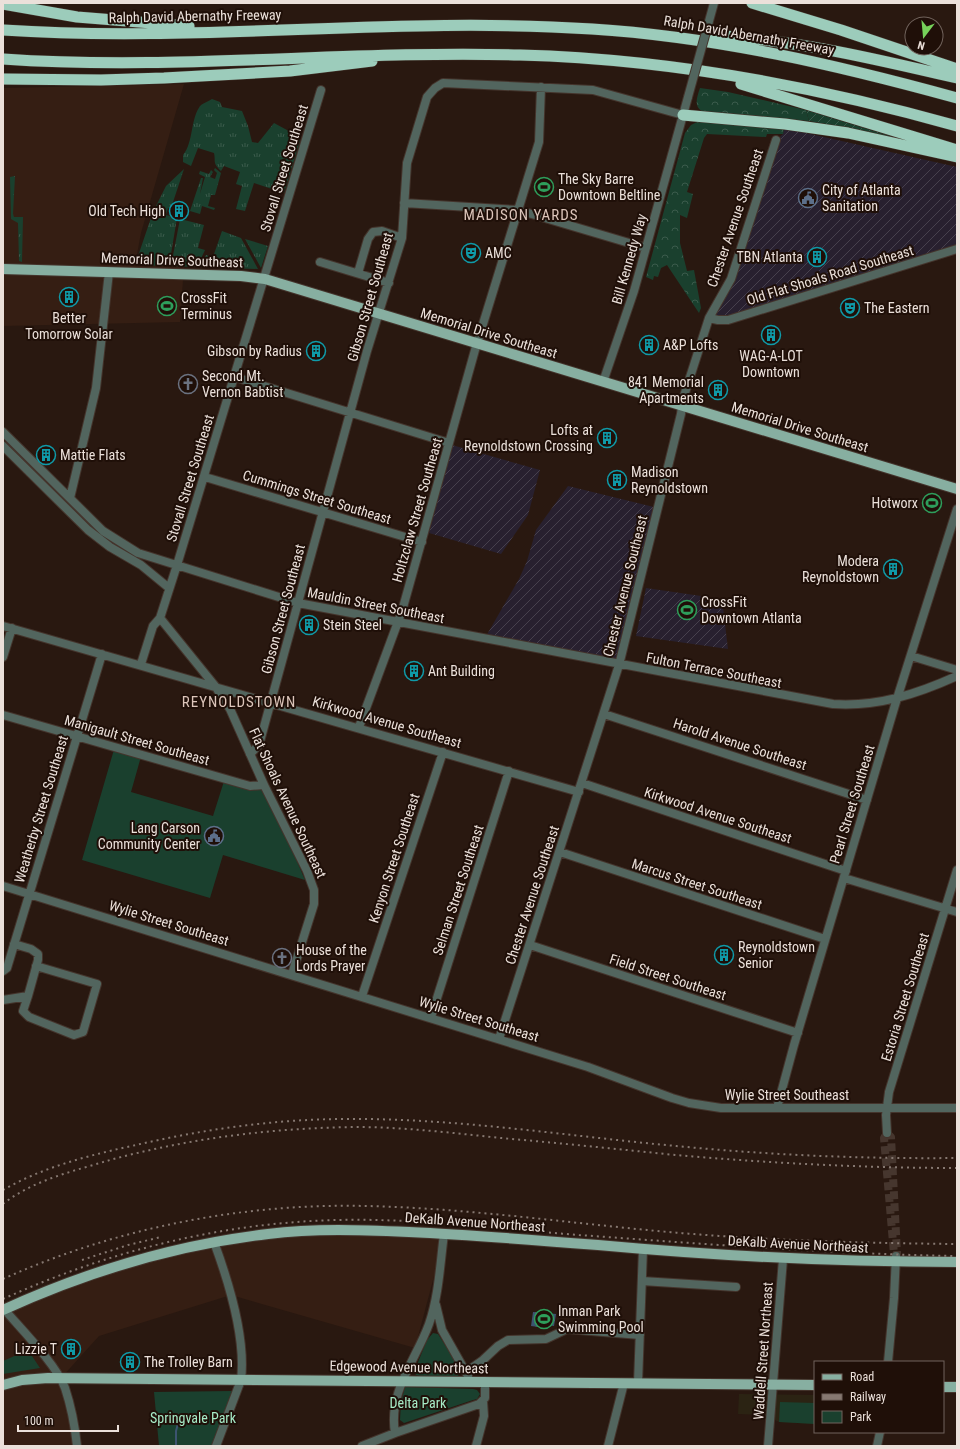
<svg xmlns="http://www.w3.org/2000/svg" width="960" height="1449" font-family="'Roboto Condensed',sans-serif">
<defs>
<pattern id="industrial-furrows" width="10" height="10" patternUnits="userSpaceOnUse"><rect width="10" height="10" fill="#28202f"/><path d="M-1 1l2-2M0 10L10 0M9 11l2-2" fill="none" stroke="#47404d"/></pattern>
<pattern id="grass-tufts" width="24" height="20" patternUnits="userSpaceOnUse"><rect width="24" height="20" fill="#1a402e"/><path d="M3 7l-1-3M5 7V3M7 7l1-3M15 17l-1-3M17 17v-4M19 17l1-3" fill="none" stroke="#3b5b4c"/></pattern>
<pattern id="forest-crowns" width="20" height="18" patternUnits="userSpaceOnUse"><rect width="20" height="18" fill="#1a402e"/><path d="M2 6a3 3 0 1 1 6 0M12 15a3 3 0 1 1 6 0" fill="none" stroke="#3b5b4c"/></pattern>
<pattern id="garden-furrows" width="10" height="10" patternUnits="userSpaceOnUse"><rect width="10" height="10" fill="#1a402e"/><path d="M-1 1l2-2M0 10L10 0M9 11l2-2" fill="none" stroke="#3b5b4c"/></pattern>
<pattern id="water-ripples" width="26" height="14" patternUnits="userSpaceOnUse"><rect width="26" height="14" fill="#3c5470"/><path d="M2 4q2-2 4 0t4 0M15 11q2-2 4 0t4 0" fill="none" stroke="#586c84"/></pattern>
</defs>
<rect width="100%" height="100%" fill="#291810"/>
<path fill="#351e13" d="M 184,84 L 141,233 L 135,265 L 184,266 L 180,322 L 3,326 L 3,88 Z
M 446,1231 L 415,1348 L 231,1295 L 99,1336 L 62,1377 L 76,1446 L 3,1446 L 3,1309 L 97,1268 L 244,1237 Z"/>
<path fill="url(#industrial-furrows)" d="M 784,128 L 957,167 L 957,244 L 728,320 L 709,318 L 725,294 L 776,140 L 783,134 Z
M 452,445 L 540,470 L 528,515 L 501,554 L 429,533 Z
M 568,486 L 658,508 L 619,664 L 485,638 L 519,579 L 527,561 L 536,530 Z
M 646,588 L 722,599 L 728,649 L 636,636 Z"/>
<path fill="#2b2313" d="M 739,1394 L 815,1395 L 815,1424 L 779,1422 L 765,1415 L 738,1414 Z"/>
<path fill="url(#grass-tufts)" d="M 212,99 L 220,102 L 222,107 L 242,111 L 248,126 L 252,142 L 258,143 L 274,123 L 298,136 L 300,141 L 284,193 L 254,183 L 245,211 L 236,209 L 242,186 L 236,184 L 240,172 L 224,166 L 221,171 C 212,162 216,162 214,153 L 198,148 L 191,166 L 183,162 L 183,155 C 194,142 190,118 201,105 C 204,103 209,101 212,99 Z
M 215,168 L 221,173 L 215,195 L 211,195 L 208,206 L 215,208 L 214,210 L 202,206 L 200,214 L 190,211 L 201,178 L 203,178 L 200,194 L 205,177 L 199,174 L 200,171 L 209,174 L 211,170 L 213,172 L 210,177 L 215,179 L 217,173 L 214,170 Z
M 184,169 L 172,205 L 171,209 L 168,208 L 166,215 L 177,218 L 169,266 L 135,265 L 153,212 L 166,186 Z
M 15,176 L 13,214 L 14,217 L 23,217 L 22,262 L 19,261 L 18,223 L 11,219 L 10,177 Z
M 180,219 L 204,225 L 198,248 L 205,250 L 197,267 L 171,266 Z
M 222,231 L 241,238 L 258,269 L 199,267 L 206,255 L 213,257 Z
M 245,239 L 268,246 L 261,268 Z"/>
<path fill="url(#forest-crowns)" d="M 700,88 L 728,92 L 806,110 L 809,121 L 707,114 C 693,108 696,100 700,88 Z
M 699,121 L 784,128 L 783,134 L 767,134 L 766,137 L 707,134 L 704,138 L 687,192 L 693,194 L 687,218 L 680,215 L 680,243 L 687,271 L 694,270 L 701,308 L 699,313 L 667,265 L 661,268 L 658,277 L 654,276 L 653,280 L 646,277 L 685,133 L 691,125 Z"/>
<path fill="#1a402e" d="M 115,746 L 142,753 L 131,792 L 213,816 L 225,778 L 267,791 L 305,880 L 223,855 L 210,898 L 82,860 Z
M 433,1333 L 438,1334 L 461,1370 L 458,1376 L 420,1376 L 416,1375 L 414,1372 L 427,1340 Z
M 28,1350 L 40,1368 L 3,1374 L 3,1361 Z
M 405,1387 L 473,1389 L 477,1390 L 480,1394 L 477,1399 L 473,1400 L 404,1423 L 400,1420 L 401,1402 Z
M 232,1391 L 214,1446 L 159,1446 L 154,1392 Z
M 780,1402 L 815,1403 L 815,1424 L 779,1422 Z"/>
<path fill="url(#garden-furrows)" d="M 806,110 L 913,143 L 847,128 L 809,121 Z"/>
<path fill="url(#water-ripples)" d="M 533,1312 L 556,1314 L 554,1326 L 539,1324 L 539,1327 L 531,1326 Z"/>
<g fill="none" stroke-linecap="round" stroke-linejoin="round">
<path stroke="#3c5470" stroke-width="2" d="M 176,1446 L 176,1431 L 179,1420"/>
<path stroke="#46362e" stroke-width="8" stroke-dasharray="8 4" stroke-linecap="butt" d="M 887,1133 L 891,1137 L 897,1253 L 896,1256 L 894,1254 L 884,1138 Z"/>
<defs>
<path id="minor" d="M 706,32 L 714,3
M 404,203 L 518,210 L 646,248
M 320,262 L 389,283
M 358,273 L 368,239 L 373,232 L 382,231 L 402,238
M 709,318 L 718,320 L 728,320 L 957,249
M 235,377 L 449,443
M 603,382 L 634,291 L 688,97
M 3,432 L 103,531 L 138,553 L 298,603 L 833,704 C 878,707 917,694 957,676
M 3,446 L 88,530 L 110,547 L 141,565 L 169,588
M 205,477 L 422,542
M 70,498 L 96,388 L 109,272
M 160,618 L 215,686 L 230,709 L 264,785 L 307,871 L 314,890 L 314,904 L 292,974
M 3,626 L 579,792
M 911,656 L 957,670
M 3,657 L 12,628
M 141,664 L 153,626 L 160,618 L 177,565 L 321,90
M 604,714 L 867,800
M 3,715 L 250,786 L 264,785
M 359,727 L 402,611 L 475,350 L 539,142 L 541,87
M 250,754 L 259,745 L 367,351 L 402,238 L 407,163 L 427,97 L 435,88 L 443,83 L 593,90 L 683,115
M 582,783 L 846,871
M 560,852 L 825,939
M 844,878 L 957,912
M 3,886 L 588,1067 L 672,1098 L 689,1103 L 721,1108 L 957,1108
M 530,945 L 798,1033
M 3,971 L 7,968 L 102,654
M 28,996 L 23,1011 L 29,1017 L 74,1035 L 83,1032 L 97,984 L 36,966
M 362,996 L 443,752
M 3,1000 L 28,996 L 38,960 L 38,954 L 31,949 L 14,944
M 431,1017 L 509,771
M 499,1039 L 619,665 L 681,414 L 683,399 L 709,318 L 731,279 L 776,140
M 777,1108 L 794,1045 L 895,705 L 957,509
M 887,1133 L 886,1115 L 889,1092 L 957,870
M 214,1242 C 228,1280 246,1339 241,1380 L 216,1446
M 642,1281 L 736,1287
M 436,1305 L 442,1330 L 468,1376
M 4,1309 C 21,1329 56,1364 65,1388 C 71,1406 75,1427 77,1446
M 888,1362 L 894,1298 L 896,1256
M 466,1372 L 483,1360 L 498,1346 L 508,1340 L 546,1339 L 567,1329 L 640,1335
M 638,1383 L 643,1249
M 395,1433 C 388,1391 416,1360 429,1324 C 439,1295 440,1264 444,1234
M 362,1446 L 395,1433 L 479,1404 L 485,1398 L 485,1382
M 476,1446 L 484,1416 L 483,1401
M 608,1446 L 624,1383
M 768,1446 L 783,1259
M 877,1446 L 880,1432"/>
<path id="major" d="M 3,269 L 241,276 L 265,279 L 957,489
M 3,1310 C 88,1271 175,1245 268,1234 C 315,1228 362,1230 409,1232 C 472,1235 535,1240 598,1245 C 718,1256 837,1262 957,1262
M 3,1385 L 22,1380 L 48,1378 L 815,1385
M 943,1387 L 957,1387"/>
<path id="highway" d="M 752,3 L 841,30 L 957,69
M 3,4 L 77,17 L 189,26
M 3,30 C 199,43 396,16 592,29 C 717,37 837,65 957,98
M 712,35 C 795,40 876,59 957,78
M 3,59 C 175,71 347,50 520,55 C 668,59 815,86 957,126
M 3,79 L 101,80 L 164,78 L 290,71 L 372,61
M 741,84 L 957,150
M 683,115 L 785,124 L 848,133 L 957,157"/>
</defs>
<use href="#minor" stroke="#44342c" stroke-width="10"/>
<use href="#major" stroke="#44342c" stroke-width="12"/>
<use href="#highway" stroke="#44342c" stroke-width="12"/>
<use href="#minor" stroke="#52655e" stroke-width="8"/>
<use href="#major" stroke="#87afa1" stroke-width="10"/>
<use href="#highway" stroke="#9cccbb" stroke-width="11"/>
<path stroke="#867871" stroke-width="2" stroke-dasharray="2 4" stroke-linecap="butt" d="M 3,1190 C 43,1167 90,1155 136,1145 C 205,1129 276,1119 347,1119 C 456,1118 567,1136 676,1146 C 769,1155 863,1159 957,1158
M 3,1204 C 33,1180 74,1171 110,1160 C 190,1138 273,1128 355,1127 C 404,1127 453,1133 501,1138 C 559,1143 617,1149 675,1155 C 769,1163 863,1168 957,1168
M 82,1260 L 128,1245 L 161,1237
M 3,1279 C 116,1228 242,1203 366,1206 C 460,1208 554,1221 647,1230 C 750,1240 854,1243 957,1244
M 3,1299 C 109,1251 220,1223 336,1220 C 417,1218 498,1229 579,1235 C 705,1244 831,1254 957,1256"/>
<defs>
<path id="minor-bridge" d="M 688,97 L 706,32"/>
</defs>
<use href="#minor-bridge" stroke="#44342c" stroke-width="10" stroke-linecap="butt"/>
<use href="#minor-bridge" stroke="#52655e" stroke-width="8"/>
</g>
<defs>
<symbol id="stadium-ring" viewBox="-11 -11 22 22"><circle r="9.5" fill="#1f0f08" stroke="#2e9e5b" stroke-width="1.5"/><path d="M0-5a6.5 5 0 1 0 0 10a6.5 5 0 1 0 0-10ZM-3.5-1.8h7v3.6h-7Z" fill="#2e9e5b"/></symbol>
<symbol id="civic-ring" viewBox="-11 -11 22 22"><circle r="9.5" fill="#1f0f08" stroke="#5c6f8a" stroke-width="1.5"/><path d="M-.6-6.5H3V-4.5H.6V-3L4-1V1h2V6H-6V1h2V-1L-.6-3ZM-1.2 2.5V6h2.4V2.5Z" fill="#5c6f8a"/></symbol>
<symbol id="building-ring" viewBox="-11 -11 22 22"><circle r="9.5" fill="#1f0f08" stroke="#0f9aa8" stroke-width="1.5"/><path d="M-4-6H4V6H1V3H-1V6H-4ZM-2.5-4.3h1.7v1.8h-1.7ZM.8-4.3h1.7v1.8H.8ZM-2.5-1h1.7V.8h-1.7ZM.8-1h1.7V.8H.8Z" fill="#0f9aa8"/></symbol>
<symbol id="theatre-ring" viewBox="-11 -11 22 22"><circle r="9.5" fill="#1f0f08" stroke="#0f9aa8" stroke-width="1.5"/><path d="M-5-5.5Q0-4 5-5.5V0Q5 5 0 6Q-5 5-5 0ZM-3.3-2.5H-1v1.5H-3.3ZM1-2.5H3.3v1.5H1ZM-2.8 1Q0 5.5 2.8 1Z" fill="#0f9aa8"/></symbol>
<symbol id="church-ring" viewBox="-11 -11 22 22"><circle r="9.5" fill="#1f0f08" stroke="#6b7280" stroke-width="1.5"/><path d="M-1.2-6h2.4v3.5h3.3v2.4h-3.3V6h-2.4V-.1h-3.3v-2.4h3.3Z" fill="#6b7280"/></symbol>
</defs>
<g fill-rule="evenodd">
<use href="#stadium-ring" x="533" y="176" width="22" height="22"/>
<use href="#civic-ring" x="797" y="187" width="22" height="22"/>
<use href="#building-ring" x="168" y="200" width="22" height="22"/>
<use href="#theatre-ring" x="460" y="242" width="22" height="22"/>
<use href="#building-ring" x="806" y="246" width="22" height="22"/>
<use href="#building-ring" x="58" y="286" width="22" height="22"/>
<use href="#stadium-ring" x="156" y="295" width="22" height="22"/>
<use href="#theatre-ring" x="839" y="297" width="22" height="22"/>
<use href="#building-ring" x="760" y="324" width="22" height="22"/>
<use href="#building-ring" x="638" y="334" width="22" height="22"/>
<use href="#building-ring" x="305" y="340" width="22" height="22"/>
<use href="#church-ring" x="177" y="373" width="22" height="22"/>
<use href="#building-ring" x="707" y="379" width="22" height="22"/>
<use href="#building-ring" x="596" y="427" width="22" height="22"/>
<use href="#building-ring" x="35" y="444" width="22" height="22"/>
<use href="#building-ring" x="606" y="469" width="22" height="22"/>
<use href="#stadium-ring" x="921" y="492" width="22" height="22"/>
<use href="#building-ring" x="882" y="558" width="22" height="22"/>
<use href="#stadium-ring" x="676" y="599" width="22" height="22"/>
<use href="#building-ring" x="298" y="614" width="22" height="22"/>
<use href="#building-ring" x="403" y="660" width="22" height="22"/>
<use href="#civic-ring" x="203" y="825" width="22" height="22"/>
<use href="#building-ring" x="713" y="944" width="22" height="22"/>
<use href="#church-ring" x="271" y="947" width="22" height="22"/>
<use href="#stadium-ring" x="533" y="1308" width="22" height="22"/>
<use href="#building-ring" x="60" y="1338" width="22" height="22"/>
<use href="#building-ring" x="119" y="1351" width="22" height="22"/>
</g>
<g text-anchor="middle" dominant-baseline="central" stroke-width="4" stroke-linejoin="round" paint-order="stroke">
<g font-size="14" fill="#ebe0da" stroke="#1f0f08">
<text transform="translate(195 16) rotate(-1)">Ralph David Abernathy Freeway</text>
<text transform="translate(749 35) rotate(10)">Ralph David Abernathy Freeway</text>
<text transform="translate(284 168) rotate(-73)">Stovall Street Southeast</text>
<text transform="translate(735 218) rotate(-71)">Chester Avenue Southeast</text>
<text transform="translate(629 259) rotate(-74)">Bill Kennedy Way</text>
<text transform="translate(172 260) rotate(2)">Memorial Drive Southeast</text>
<text transform="translate(830 275) rotate(-17)">Old Flat Shoals Road Southeast</text>
<text transform="translate(370 297) rotate(-74)">Gibson Street Southeast</text>
<text transform="translate(489 333) rotate(17)">Memorial Drive Southeast</text>
<text transform="translate(800 427) rotate(17)">Memorial Drive Southeast</text>
<text transform="translate(190 478) rotate(-73)">Stovall Street Southeast</text>
<text transform="translate(317 497) rotate(17)">Cummings Street Southeast</text>
<text transform="translate(417 510) rotate(-74)">Holtzclaw Street Southeast</text>
<text transform="translate(625 586) rotate(-76)">Chester Avenue Southeast</text>
<text transform="translate(376 605) rotate(11)">Mauldin Street Southeast</text>
<text transform="translate(283 609) rotate(-75)">Gibson Street Southeast</text>
<text transform="translate(714 670) rotate(11)">Fulton Terrace Southeast</text>
<text transform="translate(387 722) rotate(16)">Kirkwood Avenue Southeast</text>
<text transform="translate(137 740) rotate(16)">Manigault Street Southeast</text>
<text transform="translate(740 744) rotate(18)">Harold Avenue Southeast</text>
<text transform="translate(288 803) rotate(65)">Flat Shoals Avenue Southeast</text>
<text transform="translate(852 804) rotate(-73)">Pearl Street Southeast</text>
<text transform="translate(41 809) rotate(-73)">Weatherby Street Southeast</text>
<text transform="translate(718 815) rotate(18)">Kirkwood Avenue Southeast</text>
<text transform="translate(394 858) rotate(-72)">Kenyon Street Southeast</text>
<text transform="translate(697 884) rotate(18)">Marcus Street Southeast</text>
<text transform="translate(458 890) rotate(-72)">Selman Street Southeast</text>
<text transform="translate(532 895) rotate(-72)">Chester Avenue Southeast</text>
<text transform="translate(169 923) rotate(17)">Wylie Street Southeast</text>
<text transform="translate(668 977) rotate(18)">Field Street Southeast</text>
<text transform="translate(905 997) rotate(-73)">Estoria Street Southeast</text>
<text transform="translate(479 1019) rotate(17)">Wylie Street Southeast</text>
<text x="787" y="1095">Wylie Street Southeast</text>
<text transform="translate(475 1222) rotate(4)">DeKalb Avenue Northeast</text>
<text transform="translate(798 1244) rotate(3)">DeKalb Avenue Northeast</text>
<text transform="translate(763 1351) rotate(-86)">Waddell Street Northeast</text>
<text transform="translate(409 1367) rotate(1)">Edgewood Avenue Northeast</text>
</g>
<g font-size="14" fill="#ebe0da" stroke="#1f0f08" text-anchor="start">
<text x="558" y="179">The Sky Barre<tspan x="558" dy="16">Downtown Beltline</tspan></text>
<text x="822" y="190">City of Atlanta<tspan x="822" dy="16">Sanitation</tspan></text>
<text x="165" y="211" text-anchor="end">Old Tech High</text>
<text x="485" y="253">AMC</text>
<text x="803" y="257" text-anchor="end">TBN Atlanta</text>
<text x="181" y="298">CrossFit<tspan x="181" dy="16">Terminus</tspan></text>
<text x="864" y="308">The Eastern</text>
<text x="69" y="318" text-anchor="middle">Better<tspan x="69" dy="16">Tomorrow Solar</tspan></text>
<text x="663" y="345">A&amp;P Lofts</text>
<text x="302" y="351" text-anchor="end">Gibson by Radius</text>
<text x="771" y="356" text-anchor="middle">WAG-A-LOT<tspan x="771" dy="16">Downtown</tspan></text>
<text x="202" y="376">Second Mt.<tspan x="202" dy="16">Vernon Babtist</tspan></text>
<text x="704" y="382" text-anchor="end">841 Memorial<tspan x="704" dy="16">Apartments</tspan></text>
<text x="593" y="430" text-anchor="end">Lofts at<tspan x="593" dy="16">Reynoldstown Crossing</tspan></text>
<text x="60" y="455">Mattie Flats</text>
<text x="631" y="472">Madison<tspan x="631" dy="16">Reynoldstown</tspan></text>
<text x="918" y="503" text-anchor="end">Hotworx</text>
<text x="879" y="561" text-anchor="end">Modera<tspan x="879" dy="16">Reynoldstown</tspan></text>
<text x="701" y="602">CrossFit<tspan x="701" dy="16">Downtown Atlanta</tspan></text>
<text x="323" y="625">Stein Steel</text>
<text x="428" y="671">Ant Building</text>
<text x="200" y="828" text-anchor="end">Lang Carson<tspan x="200" dy="16">Community Center</tspan></text>
<text x="738" y="947">Reynoldstown<tspan x="738" dy="16">Senior</tspan></text>
<text x="296" y="950">House of the<tspan x="296" dy="16">Lords Prayer</tspan></text>
<text x="558" y="1311">Inman Park<tspan x="558" dy="16">Swimming Pool</tspan></text>
<text x="57" y="1349" text-anchor="end">Lizzie T</text>
<text x="144" y="1362">The Trolley Barn</text>
</g>
<g font-size="14" fill="#a6ebc7" stroke="#1f0f08">
<text x="418" y="1403">Delta Park</text>
<text x="193" y="1418">Springvale Park</text>
</g>
<g font-size="15" letter-spacing="1" fill="#dcc5ba" stroke="#1f0f08">
<text x="521" y="215">MADISON YARDS</text>
<text x="239" y="702">REYNOLDSTOWN</text>
</g>
</g>
<rect width="960" height="1449" fill="none" stroke="#ebe0da" stroke-width="8"/>
<rect x="814" y="1361" width="130" height="72" fill="#1f0f08" stroke="#71635c"/>
<rect x="822" y="1374" width="20" height="6" fill="#87afa1" stroke="#71635c"/>
<text x="850" y="1381" font-size="12" fill="#ebe0da">Road</text>
<rect x="822" y="1394" width="20" height="6" fill="#867871" stroke="#71635c"/>
<text x="850" y="1401" font-size="12" fill="#ebe0da">Railway</text>
<rect x="822" y="1411" width="20" height="12" fill="#1a402e" stroke="#71635c"/>
<text x="850" y="1421" font-size="12" fill="#ebe0da">Park</text>
<g transform="translate(924 36) rotate(196)"><circle r="19" fill="#1f0f08" stroke="#71635c"/>
<path d="M0-3L7 15L0 10L-7 15Z" fill="#76d25a"/>
<text y="-6" font-size="11" font-weight="bold" text-anchor="middle" fill="#ebe0da">N</text>
</g>
<path d="M18 1425v6h100v-6" fill="none" stroke="#ebe0da" stroke-width="2"/>
<text x="24" y="1425" font-size="12" fill="#ebe0da" stroke="#1f0f08" stroke-width="3" paint-order="stroke">100 m</text>
</svg>
